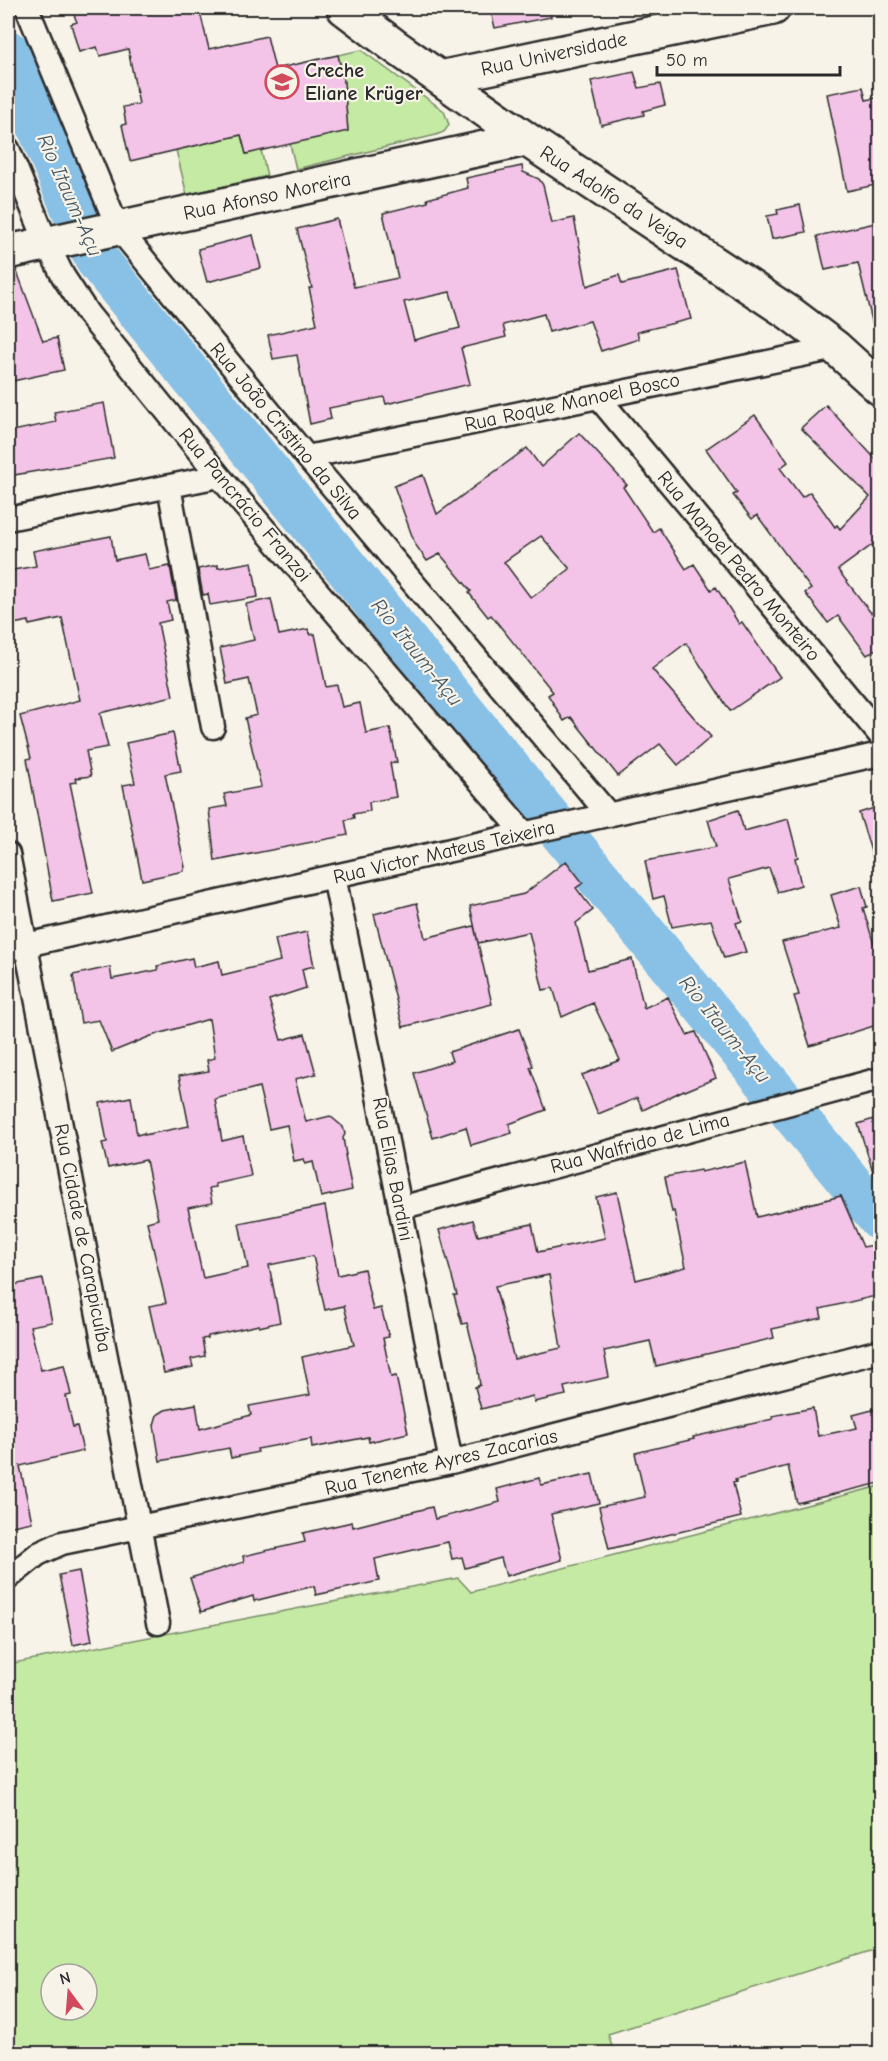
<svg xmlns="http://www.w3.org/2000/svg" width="888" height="2061" font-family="'Comic Neue',sans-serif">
<rect width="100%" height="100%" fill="#f7f3e8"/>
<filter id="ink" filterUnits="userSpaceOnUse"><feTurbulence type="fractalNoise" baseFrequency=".0167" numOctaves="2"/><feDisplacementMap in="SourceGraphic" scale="12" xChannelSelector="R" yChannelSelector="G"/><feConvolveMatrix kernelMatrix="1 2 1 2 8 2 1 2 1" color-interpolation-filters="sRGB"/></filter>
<g filter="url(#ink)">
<path fill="#c5eaa4" stroke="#788a68" stroke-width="1.5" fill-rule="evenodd" d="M 361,50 L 444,111 L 449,125 L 444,132 L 436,135 L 296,169 L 290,144 L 348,131 L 344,82 L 338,55 Z
M 241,135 L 246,154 L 261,150 L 267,176 L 187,195 L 176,150 Z
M 880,1486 L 880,1948 L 608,2034 L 614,2053 L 8,2053 L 8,1664 L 458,1578 L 471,1592 ZM 51,1974 L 87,1974 L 87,2010 L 51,2010 Z"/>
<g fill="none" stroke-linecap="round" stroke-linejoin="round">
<path stroke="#88c0e6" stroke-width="44" d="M 8,52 L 76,216 L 98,261 L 541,808 L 880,1219"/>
</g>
<path fill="#f3c4e8" stroke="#2b2b2b" stroke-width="1.5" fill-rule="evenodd" d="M 71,8 L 109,8 L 111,13 L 134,8 L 199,8 L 209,49 L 267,36 L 275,69 L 338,55 L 344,82 L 348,131 L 246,154 L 241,135 L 130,161 L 122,125 L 126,124 L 123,107 L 139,104 L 128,49 L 100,56 L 97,47 L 79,52 L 71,24 L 77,22 Z
M 490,8 L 550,8 L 551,17 L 495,28 Z
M 634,72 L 639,88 L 660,84 L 665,105 L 643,111 L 644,115 L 601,125 L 591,81 Z
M 863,87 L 866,100 L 880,97 L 880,184 L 847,191 L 827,94 Z
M 522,166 L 523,172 L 539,179 L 543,185 L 552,223 L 574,218 L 587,286 L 619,275 L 622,284 L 678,270 L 691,319 L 637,332 L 639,339 L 601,351 L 590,321 L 549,332 L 544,314 L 503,325 L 506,337 L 461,348 L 470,384 L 386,404 L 384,397 L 329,408 L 331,419 L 310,424 L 297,355 L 273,359 L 268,335 L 317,324 L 309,288 L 312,288 L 297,229 L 337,219 L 354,287 L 398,278 L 383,213 L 428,202 L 427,199 L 468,188 L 466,178 ZM 450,292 L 460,328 L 414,340 L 404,302 Z
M 800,205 L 806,232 L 772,239 L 767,216 L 778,214 L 777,210 Z
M 880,222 L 880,325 L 873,325 L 858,263 L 825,270 L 817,236 Z
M 253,235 L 261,268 L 207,282 L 198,249 Z
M 16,269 L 43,341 L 57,338 L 64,370 L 8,382 L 8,270 Z
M 104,403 L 114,458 L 8,476 L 8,432 L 56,422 L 54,412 Z
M 826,405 L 880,464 L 880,539 L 838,570 L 871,613 L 880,606 L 880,646 L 867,655 L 838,616 L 828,623 L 805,593 L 811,589 L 757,515 L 752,519 L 733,495 L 737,493 L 706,449 L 755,415 L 788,462 L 780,468 L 802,497 L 810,492 L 835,527 L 837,525 L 840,529 L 870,497 L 801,428 Z
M 579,433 L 627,485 L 623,487 L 653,532 L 659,528 L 686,569 L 694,564 L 711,590 L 716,587 L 739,624 L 742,622 L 780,677 L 730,711 L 686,643 L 652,669 L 711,737 L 678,765 L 660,744 L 618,776 L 571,717 L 564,721 L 548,695 L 553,692 L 491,615 L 488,617 L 469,593 L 471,591 L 440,554 L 427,561 L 415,544 L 394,486 L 423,475 L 437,514 L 527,448 L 541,467 ZM 541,536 L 570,569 L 531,598 L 504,562 Z
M 111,536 L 115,560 L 145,554 L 149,570 L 170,566 L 176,600 L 167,602 L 171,620 L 158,623 L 173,696 L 100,713 L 108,747 L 86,751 L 91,776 L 76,778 L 77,782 L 70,783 L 93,893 L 53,901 L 27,759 L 31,758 L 20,716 L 80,700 L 62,618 L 29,625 L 29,621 L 8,625 L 8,571 L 36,566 L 33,551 Z
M 252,562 L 258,597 L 210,605 L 208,594 L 203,595 L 198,569 L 218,565 L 218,568 Z
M 271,599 L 279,635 L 308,629 L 310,635 L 315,634 L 326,687 L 337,685 L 342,707 L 360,703 L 366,733 L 390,728 L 397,762 L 390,763 L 396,797 L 369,802 L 370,811 L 353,814 L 354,818 L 345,820 L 348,835 L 215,861 L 209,809 L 227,806 L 224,794 L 261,787 L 245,718 L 257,715 L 249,679 L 227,684 L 220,648 L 254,640 L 246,604 Z
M 173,733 L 181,771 L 165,774 L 185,867 L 184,867 L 184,871 L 142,880 L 123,785 L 135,783 L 126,743 Z
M 880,806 L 880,866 L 876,867 L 859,813 Z
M 738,810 L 744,831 L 788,819 L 798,857 L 795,858 L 801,885 L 778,892 L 769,868 L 729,879 L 742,921 L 736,923 L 746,952 L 724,958 L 711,920 L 672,927 L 664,896 L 653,899 L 645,861 L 716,847 L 708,820 Z
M 566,861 L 583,883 L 576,888 L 593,910 L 576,923 L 588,970 L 632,959 L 644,1008 L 668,997 L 687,1035 L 696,1032 L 716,1078 L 685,1091 L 684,1090 L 643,1110 L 637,1098 L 598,1114 L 582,1075 L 620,1060 L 593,1003 L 562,1017 L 553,988 L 543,990 L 529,932 L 478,943 L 470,906 L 524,894 Z
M 861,886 L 867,907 L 863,908 L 880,964 L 880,1024 L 810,1046 L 794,996 L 799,995 L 782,942 L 841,928 L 831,895 Z
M 417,903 L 425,938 L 474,926 L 492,1004 L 403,1027 L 374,914 Z
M 307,932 L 314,966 L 302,969 L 306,988 L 269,1000 L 281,1040 L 305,1034 L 316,1074 L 295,1079 L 306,1122 L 330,1116 L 343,1127 L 345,1134 L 343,1138 L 346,1155 L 345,1155 L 352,1190 L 321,1197 L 313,1162 L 305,1164 L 304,1159 L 294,1161 L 287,1125 L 269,1129 L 259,1087 L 215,1099 L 222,1141 L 243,1136 L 251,1176 L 215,1184 L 216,1187 L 209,1188 L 212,1203 L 188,1208 L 203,1278 L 248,1268 L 239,1223 L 325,1206 L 338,1275 L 364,1269 L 373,1310 L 381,1308 L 389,1337 L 383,1338 L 391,1377 L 396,1376 L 408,1433 L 369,1442 L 368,1437 L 312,1448 L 311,1439 L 257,1449 L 258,1452 L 231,1458 L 229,1448 L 160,1461 L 154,1425 L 157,1415 L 165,1410 L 196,1404 L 200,1429 L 251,1415 L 249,1406 L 310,1395 L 302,1357 L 354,1345 L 344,1306 L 325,1310 L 313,1256 L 269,1265 L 280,1322 L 259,1327 L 259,1325 L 208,1336 L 208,1338 L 202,1339 L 205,1356 L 191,1359 L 193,1367 L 164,1373 L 149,1306 L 166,1303 L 147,1222 L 158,1219 L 146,1160 L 108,1168 L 102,1143 L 107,1142 L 100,1103 L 131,1097 L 137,1135 L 144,1133 L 144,1135 L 189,1126 L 179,1076 L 209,1071 L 207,1060 L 215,1058 L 209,1019 L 151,1036 L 112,1052 L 99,1020 L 81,1023 L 73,975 L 110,967 L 112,979 L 158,970 L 157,966 L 192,958 L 194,967 L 219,961 L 222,975 L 280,961 L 275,939 Z
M 519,1029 L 533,1066 L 530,1067 L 546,1110 L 509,1124 L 512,1133 L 471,1145 L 466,1127 L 433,1138 L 414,1073 L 452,1061 L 449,1052 Z
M 880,1117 L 880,1181 L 876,1181 L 858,1124 Z
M 745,1162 L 757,1217 L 841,1196 L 863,1247 L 880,1244 L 880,1295 L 820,1309 L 822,1318 L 772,1329 L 774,1338 L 656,1366 L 650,1341 L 604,1351 L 609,1377 L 564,1387 L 566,1395 L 534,1402 L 533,1396 L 481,1409 L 475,1387 L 480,1385 L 476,1357 L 467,1323 L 462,1324 L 454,1295 L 457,1295 L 439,1230 L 473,1220 L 478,1236 L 532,1224 L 538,1252 L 605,1238 L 596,1197 L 617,1192 L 636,1280 L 686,1267 L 674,1211 L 672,1212 L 665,1177 L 700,1170 L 701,1172 ZM 549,1275 L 561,1348 L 514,1359 L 495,1286 Z
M 43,1279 L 52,1322 L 30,1326 L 41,1370 L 64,1365 L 71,1395 L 66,1396 L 73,1427 L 77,1426 L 83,1451 L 20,1466 L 32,1522 L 8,1527 L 8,1286 Z
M 813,1408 L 818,1436 L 857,1428 L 853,1415 L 880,1408 L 880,1483 L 797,1503 L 788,1466 L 735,1480 L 736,1482 L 733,1483 L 741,1517 L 609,1549 L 599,1507 L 645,1497 L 635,1453 L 694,1439 L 693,1437 L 773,1419 L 772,1416 Z
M 592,1474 L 599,1503 L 551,1514 L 562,1560 L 506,1576 L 501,1558 L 465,1568 L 462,1557 L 452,1559 L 448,1542 L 375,1559 L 379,1581 L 316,1595 L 314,1586 L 254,1601 L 253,1596 L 201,1612 L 190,1578 L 244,1562 L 243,1556 L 305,1542 L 303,1533 L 352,1522 L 353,1527 L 432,1507 L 435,1519 L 500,1502 L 497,1489 L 539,1478 L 541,1485 Z
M 79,1571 L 92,1641 L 73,1645 L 59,1575 Z"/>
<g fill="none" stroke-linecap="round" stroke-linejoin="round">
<defs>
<path id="street" d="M 27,8 L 118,228 L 307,457 L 609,815
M 8,149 L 47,244 L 63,276 L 88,314 L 219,476 L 525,834
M 598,397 L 880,735
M 307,457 L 836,348
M 169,486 L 213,727
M 8,519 L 219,476
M 8,854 L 158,1623
M 334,876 L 451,1462
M 8,949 L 880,754
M 400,1208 L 880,1079
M 8,1578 L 38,1554 L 62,1543 L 451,1462 L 880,1351"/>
<path id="secondary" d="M 344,8 L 393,45 L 526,139 L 791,314 L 836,348 L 880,388
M 440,78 L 773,8
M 8,252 L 526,139"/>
</defs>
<use href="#street" stroke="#2b2b2b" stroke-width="27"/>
<use href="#secondary" stroke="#2b2b2b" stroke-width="38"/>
<use href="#street" stroke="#f7f3e8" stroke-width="22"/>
<use href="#secondary" stroke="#f7f3e8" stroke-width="33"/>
</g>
</g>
<defs>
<symbol id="school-ring" viewBox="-11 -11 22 22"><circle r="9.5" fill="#f7f3e8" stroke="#d1495b" stroke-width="1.5"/><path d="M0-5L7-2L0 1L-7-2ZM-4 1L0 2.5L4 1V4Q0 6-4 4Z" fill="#d1495b"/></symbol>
</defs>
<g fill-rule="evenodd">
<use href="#school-ring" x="263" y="63" width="38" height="38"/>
</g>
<g text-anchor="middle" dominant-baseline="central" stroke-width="4.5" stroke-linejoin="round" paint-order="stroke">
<g font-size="20" fill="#2b2b2b" stroke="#f7f3e8">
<text transform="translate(554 54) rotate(-12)">Rua Universidade</text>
<text transform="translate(267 196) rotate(-12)">Rua Afonso Moreira</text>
<text transform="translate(614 197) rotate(33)">Rua Adolfo da Veiga</text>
<text transform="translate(572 402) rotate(-12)">Rua Roque Manoel Bosco</text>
<text transform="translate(286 431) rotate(50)">Rua João Cristino da Silva</text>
<text transform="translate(245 505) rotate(50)">Rua Pancrácio Franzoi</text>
<text transform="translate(739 566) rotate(50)">Rua Manoel Pedro Monteiro</text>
<text transform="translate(444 852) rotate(-13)">Rua Victor Mateus Teixeira</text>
<text transform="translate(640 1143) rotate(-15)">Rua Walfrido de Lima</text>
<text transform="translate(393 1169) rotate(79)">Rua Elias Bardini</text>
<text transform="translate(83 1238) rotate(79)">Rua Cidade de Carapicuíba</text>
<text transform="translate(441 1462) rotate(-13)">Rua Tenente Ayres Zacarias</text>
</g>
<g font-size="20" font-weight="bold" fill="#2b2b2b" stroke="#f7f3e8" text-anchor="start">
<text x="305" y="70">Creche<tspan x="305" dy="23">Eliane Krüger</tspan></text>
</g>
<g font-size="21" font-style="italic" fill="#475863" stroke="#f7f3e8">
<text transform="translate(70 195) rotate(66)">Rio Itaum-Açu</text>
<text transform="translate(417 652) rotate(51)">Rio Itaum-Açu</text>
<text transform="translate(725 1029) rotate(51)">Rio Itaum-Açu</text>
</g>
</g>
<rect width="888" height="2061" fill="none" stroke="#f7f3e8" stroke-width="30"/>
<rect x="15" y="15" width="858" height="2031" fill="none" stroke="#2b2b2b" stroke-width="2" filter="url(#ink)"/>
<g transform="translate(69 1992) rotate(344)"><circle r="28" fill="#f7f3e8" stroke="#a5a39c" stroke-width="1.5"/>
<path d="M0-4.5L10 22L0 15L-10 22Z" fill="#d1495b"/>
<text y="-9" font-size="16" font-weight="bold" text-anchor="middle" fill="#2b2b2b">N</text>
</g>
<path d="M657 66v9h183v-9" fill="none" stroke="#2b2b2b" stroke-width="3"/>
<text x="666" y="66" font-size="18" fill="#2b2b2b" stroke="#f7f3e8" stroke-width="4.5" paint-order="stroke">50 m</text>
</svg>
